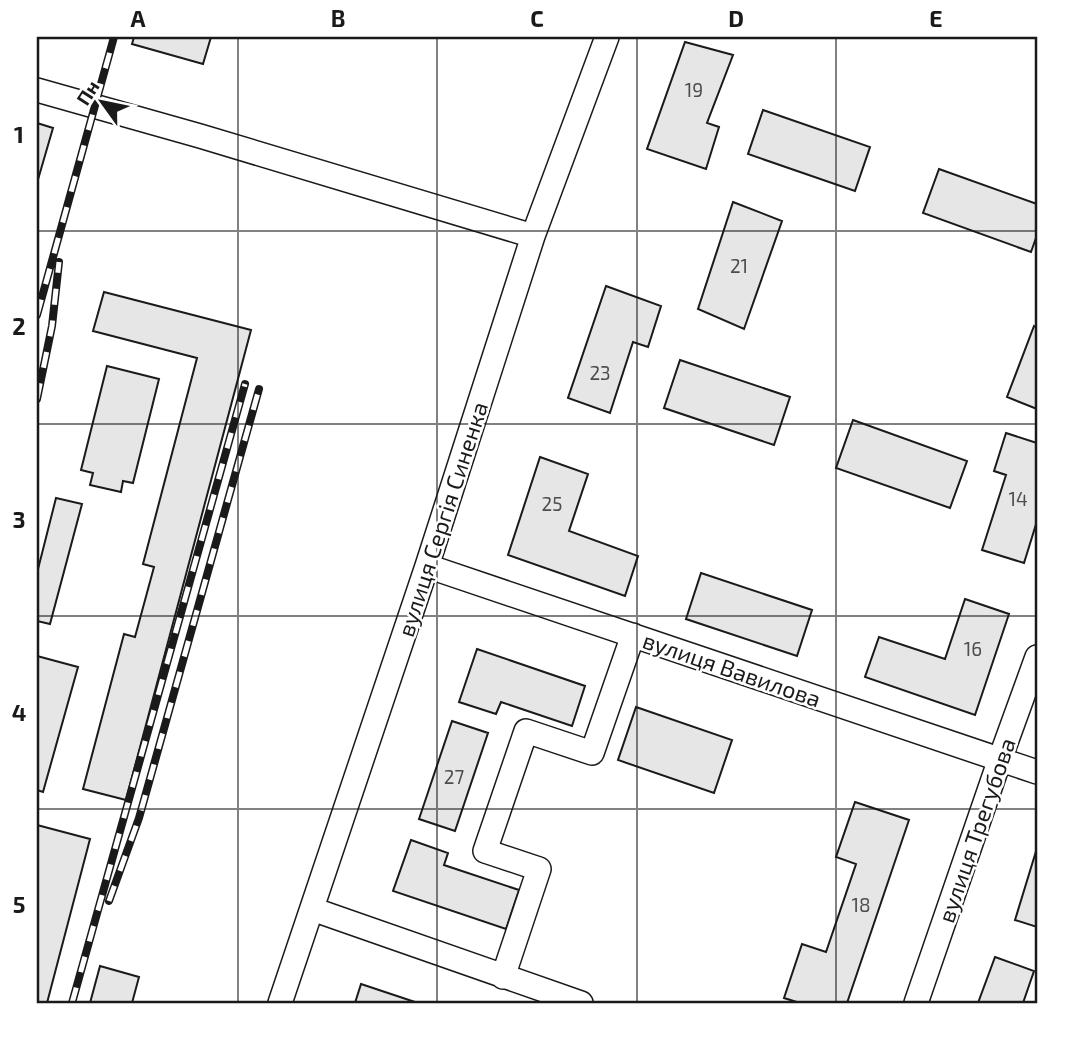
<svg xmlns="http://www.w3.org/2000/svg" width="1074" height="1040" font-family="'Exo 2',sans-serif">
<rect width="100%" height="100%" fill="#fff"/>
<path fill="#e6e6e6" stroke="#1a1a1a" stroke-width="2" d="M 134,37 L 211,37 L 203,64 L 132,44 Z
M 685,42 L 733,55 L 707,123 L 719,127 L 706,169 L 647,149 Z
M 763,110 L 870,147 L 855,191 L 748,154 Z
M 37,123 L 53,128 L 37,183 Z
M 939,169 L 1037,204 L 1037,235 L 1031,252 L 923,213 Z
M 733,202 L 782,221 L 744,329 L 698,309 Z
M 606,286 L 661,306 L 648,347 L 633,342 L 610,413 L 568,398 Z
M 104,292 L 251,330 L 126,800 L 83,789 L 124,634 L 135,637 L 154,567 L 143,564 L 197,358 L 93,331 Z
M 1034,326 L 1037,328 L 1037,409 L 1007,397 Z
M 680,360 L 790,397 L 774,445 L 664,408 Z
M 107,366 L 159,379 L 133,483 L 123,481 L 121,492 L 90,485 L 93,473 L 81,470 Z
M 853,420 L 967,461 L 950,508 L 836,468 Z
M 1006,433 L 1037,443 L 1037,521 L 1024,563 L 982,550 L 1006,475 L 994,471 Z
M 540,457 L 588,474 L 569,531 L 638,556 L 625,596 L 508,555 Z
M 56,498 L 82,504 L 50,624 L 37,621 L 37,573 Z
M 701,573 L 812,610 L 797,656 L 686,619 Z
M 965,599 L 1009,614 L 975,715 L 865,677 L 879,637 L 945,659 Z
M 477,649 L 585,686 L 572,726 L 501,702 L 496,714 L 459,702 Z
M 37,656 L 78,667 L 43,792 L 37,790 Z
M 636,707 L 732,740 L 714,793 L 618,760 Z
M 452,721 L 488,733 L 455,831 L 419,819 Z
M 855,802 L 909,820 L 847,1003 L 800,1003 L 784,998 L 802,944 L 826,952 L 856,864 L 836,857 Z
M 37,825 L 90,839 L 47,1003 L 37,1003 Z
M 411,840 L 448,853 L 444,865 L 519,890 L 506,929 L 393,891 Z
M 1037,848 L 1037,927 L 1015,920 Z
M 995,957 L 1034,971 L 1023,1003 L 978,1003 Z
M 100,966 L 139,977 L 132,1003 L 90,1003 Z
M 361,984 L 418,1003 L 355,1003 Z"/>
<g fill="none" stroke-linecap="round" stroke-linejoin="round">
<defs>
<path id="minor" d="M 37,90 L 200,136 L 533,236
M 427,566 L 1037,772
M 312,909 L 581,1003
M 503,977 L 539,869 L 485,851 L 526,731 L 592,753 L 633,635
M 280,1003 L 427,566 L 533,236 L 607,37
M 916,1003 L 1000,759 L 1037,657"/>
</defs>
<use href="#minor" stroke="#1a1a1a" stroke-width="26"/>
<use href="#minor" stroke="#fff" stroke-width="23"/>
<defs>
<path id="rail" d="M 37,315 L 114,37
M 37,399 L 52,326 L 59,262
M 109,901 L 139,818 L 259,389
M 72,1003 L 245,384"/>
</defs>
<use href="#rail" stroke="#1a1a1a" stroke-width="8"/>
<use href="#rail" stroke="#fff" stroke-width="5" stroke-dasharray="16" stroke-linecap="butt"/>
</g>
<path fill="none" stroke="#1a1a1a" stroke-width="2" stroke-opacity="0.55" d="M 238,37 L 238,1003M 437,37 L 437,1003M 637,37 L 637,1003M 836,37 L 836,1003M 37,231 L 1037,231M 37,424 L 1037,424M 37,616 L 1037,616M 37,809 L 1037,809"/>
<g text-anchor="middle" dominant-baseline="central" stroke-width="5" stroke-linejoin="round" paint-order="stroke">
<g font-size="19" fill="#4d4d4d">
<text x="694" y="89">19</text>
<text x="739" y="265">21</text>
<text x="600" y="372">23</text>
<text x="1018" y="498">14</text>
<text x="552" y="503">25</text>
<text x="973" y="648">16</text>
<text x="454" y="776">27</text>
<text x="861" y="904">18</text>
</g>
<g font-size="23" fill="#1a1a1a" stroke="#fff">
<text transform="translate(442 519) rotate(-72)">вулиця Сергія Синенка</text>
<text transform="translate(732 669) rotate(19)">вулиця Вавилова</text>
<text transform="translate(976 830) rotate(-71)">вулиця Трегубова</text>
</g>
</g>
<rect width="1074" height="1040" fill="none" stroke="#ffffff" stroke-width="77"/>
<g transform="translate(102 102) rotate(303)" stroke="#ffffff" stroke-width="5" paint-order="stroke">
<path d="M0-5L12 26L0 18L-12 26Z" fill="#1a1a1a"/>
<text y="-10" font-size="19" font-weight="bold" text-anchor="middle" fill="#1a1a1a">Пн</text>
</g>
<rect x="38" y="38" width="998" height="964" fill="none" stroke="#1a1a1a" stroke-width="2.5"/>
<g font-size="23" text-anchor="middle" font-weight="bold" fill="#1a1a1a">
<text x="138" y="27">A</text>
<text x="338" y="27">B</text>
<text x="537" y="27">C</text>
<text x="736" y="27">D</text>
<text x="936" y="27">E</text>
<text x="19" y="143">1</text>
<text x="19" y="335">2</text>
<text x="19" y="528">3</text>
<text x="19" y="721">4</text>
<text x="19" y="913">5</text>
</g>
</svg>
